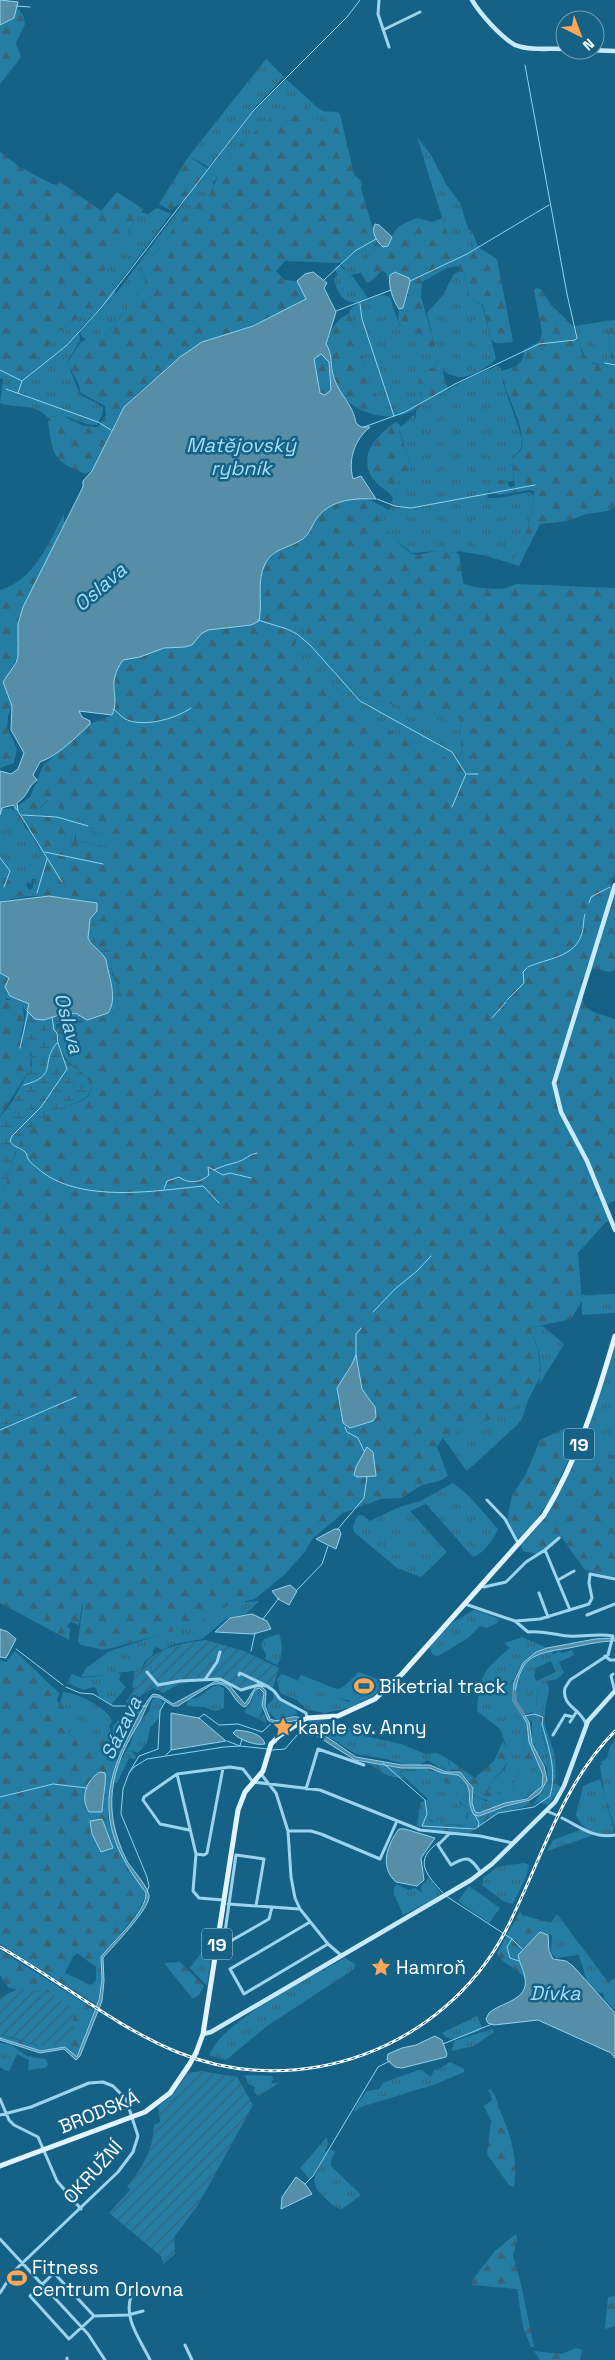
<svg xmlns="http://www.w3.org/2000/svg" width="615" height="2360" font-family="'Space Grotesk',sans-serif">
<defs>
<pattern id="grass-tufts" width="24" height="20" patternUnits="userSpaceOnUse" patternTransform="scale(1.25)"><rect width="24" height="20" fill="#257da4"/><path d="M3 7l-1-3M5 7V3M7 7l1-3M15 17l-1-3M17 17v-4M19 17l1-3" fill="none" stroke="#386478"/></pattern>
<pattern id="forest-firs" width="22" height="20" patternUnits="userSpaceOnUse" patternTransform="scale(1.25)"><rect width="22" height="20" fill="#257da4"/><path d="M5 1l3.5 6h-7zM16 11l3.5 6h-7z" fill="#386478"/></pattern>
<pattern id="wetland-marsh" width="20" height="14" patternUnits="userSpaceOnUse" patternTransform="scale(1.25)"><rect width="20" height="14" fill="#257da4"/><path d="M1 5h8M5 5V1M11 12h8M15 12V8" fill="none" stroke="#386478"/></pattern>
<pattern id="garden-furrows" width="10" height="10" patternUnits="userSpaceOnUse" patternTransform="scale(1.25)"><rect width="10" height="10" fill="#257da4"/><path d="M-1 1l2-2M0 10L10 0M9 11l2-2" fill="none" stroke="#386478"/></pattern>
</defs>
<rect width="100%" height="100%" fill="#166286"/>
<path fill="url(#grass-tufts)" fill-rule="evenodd" d="M 266,59 L 284,77 L 255,107 L 209,167 L 189,156 Z
M 286,79 L 318,108 L 323,111 L 337,112 L 319,133 L 310,110 L 286,106 L 235,149 L 214,182 L 211,191 L 173,230 L 142,271 L 141,275 L 145,279 L 145,284 L 122,316 L 99,342 L 95,344 L 82,337 L 80,332 L 84,327 L 115,295 L 252,112 Z
M 417,137 L 431,155 L 446,184 L 460,203 L 473,244 C 471,250 463,256 457,256 L 449,240 Z
M 157,208 L 171,214 L 115,288 L 104,271 L 105,266 L 141,212 L 148,214 Z
M 371,242 L 374,244 L 376,249 L 366,257 L 360,273 L 350,275 L 340,263 Z
M 339,265 L 353,277 L 368,298 L 362,302 L 382,294 L 390,297 L 399,325 L 415,332 L 418,339 L 437,362 L 435,367 L 423,372 L 420,390 L 422,400 L 419,403 L 391,408 L 380,407 L 361,355 L 349,314 L 350,309 L 360,302 C 344,305 337,293 334,279 L 337,275 L 335,267 Z
M 460,271 L 464,273 L 470,298 L 482,305 L 496,358 C 493,365 468,378 461,377 C 455,377 446,373 441,370 L 427,313 L 443,295 L 454,274 Z
M 86,311 L 92,316 L 79,330 L 80,341 L 67,362 L 80,395 L 97,403 L 103,408 L 102,415 L 97,425 C 79,426 66,410 48,418 C 34,401 18,410 0,403 L 3,379 L 0,378 L 0,375 L 16,379 L 35,364 L 58,332 Z
M 606,321 L 613,367 C 582,363 583,355 575,328 L 575,326 Z
M 497,366 L 501,368 L 503,383 L 522,438 L 521,449 L 514,456 L 512,464 L 514,481 L 507,482 L 493,478 L 487,496 L 488,498 L 499,498 L 530,492 L 534,495 C 533,510 522,555 510,563 L 482,555 L 458,551 L 456,553 L 438,551 L 412,553 C 400,544 380,529 377,514 L 386,515 L 394,511 L 397,502 L 396,486 L 411,467 L 399,429 L 413,415 L 416,418 L 416,410 L 421,405 L 467,379 Z
M 301,626 L 359,697 L 460,719 L 462,759 L 464,763 L 462,766 L 374,723 L 293,650 Z
M 49,800 L 77,815 L 95,833 L 103,834 L 108,847 L 76,840 L 76,835 L 66,821 L 33,815 Z
M 11,808 L 16,815 L 19,816 L 26,829 L 30,831 L 25,821 L 33,816 L 45,818 L 33,824 L 30,831 L 40,851 L 46,856 L 43,870 L 45,873 L 42,879 L 32,879 L 31,884 L 28,882 L 26,885 L 29,890 L 19,893 L 6,878 L 0,879 L 0,815 L 2,809 Z
M 615,1294 L 615,1313 L 582,1315 L 582,1295 Z
M 543,1326 L 564,1344 L 539,1385 C 543,1367 540,1346 530,1330 L 533,1327 Z
M 615,1344 L 615,1456 L 595,1451 L 594,1445 L 588,1442 L 588,1432 Z
M 528,1400 L 522,1419 L 517,1425 L 467,1471 L 443,1438 L 486,1421 Z
M 453,1483 L 469,1496 L 498,1529 C 494,1539 483,1554 473,1557 L 426,1504 L 410,1511 L 447,1552 L 421,1577 L 397,1568 L 354,1532 L 353,1527 L 357,1516 L 362,1515 L 370,1521 L 399,1507 L 421,1501 Z
M 259,1601 L 246,1614 L 226,1619 L 202,1639 L 175,1644 L 162,1650 L 156,1647 L 153,1650 L 153,1655 L 144,1662 L 142,1670 L 117,1673 L 121,1674 L 119,1680 L 126,1687 L 111,1705 L 99,1697 L 96,1688 L 93,1687 L 84,1690 L 67,1683 L 72,1674 L 82,1678 L 106,1675 L 81,1677 L 86,1668 L 108,1652 L 195,1623 L 233,1603 Z
M 475,1610 L 500,1619 L 497,1623 L 487,1628 L 480,1626 L 468,1638 L 438,1656 L 433,1655 L 429,1647 L 454,1621 C 462,1620 466,1612 475,1610 Z
M 279,1634 C 283,1643 283,1657 277,1665 L 265,1659 L 266,1654 L 261,1645 L 264,1639 Z
M 522,1637 L 547,1648 C 535,1653 524,1659 518,1671 C 514,1679 514,1682 506,1687 L 523,1727 L 524,1761 L 512,1786 L 503,1793 L 494,1793 L 488,1786 L 505,1768 L 507,1763 L 507,1749 L 500,1729 L 477,1711 C 479,1675 483,1671 510,1648 L 504,1643 Z
M 548,1650 L 552,1650 L 553,1655 L 559,1651 L 562,1653 L 572,1650 L 574,1655 L 559,1662 L 564,1673 L 557,1679 L 547,1681 L 549,1689 L 545,1711 L 537,1709 L 536,1692 L 541,1686 L 531,1691 L 534,1712 L 525,1714 C 502,1695 521,1656 548,1650 ZM 551,1661 L 556,1672 L 536,1681 L 534,1676 L 536,1668 Z
M 282,1674 L 348,1702 L 356,1700 L 361,1702 L 349,1708 L 325,1713 L 306,1709 L 297,1700 L 280,1693 L 277,1679 Z
M 219,1685 L 224,1689 L 224,1708 L 215,1711 L 204,1707 L 186,1706 L 189,1699 L 197,1698 L 212,1687 Z
M 258,1689 L 263,1693 L 262,1712 L 258,1718 L 264,1714 L 267,1723 L 244,1712 L 252,1701 L 254,1691 Z
M 63,1692 C 76,1692 108,1708 112,1721 L 99,1744 L 76,1739 L 69,1734 C 71,1721 65,1713 60,1702 Z
M 273,1694 L 296,1710 L 297,1714 L 277,1720 L 268,1711 L 267,1705 L 273,1700 Z
M 159,1697 L 163,1703 L 159,1718 L 150,1728 L 147,1743 L 138,1753 L 130,1750 L 136,1756 L 135,1759 L 129,1758 L 117,1783 L 114,1783 L 118,1765 L 130,1745 L 135,1728 L 149,1711 L 152,1700 Z
M 137,1708 L 142,1711 L 133,1720 L 125,1742 L 122,1745 C 113,1741 112,1735 113,1726 L 125,1713 Z
M 535,1714 L 535,1719 L 540,1719 C 542,1740 557,1776 546,1796 L 532,1806 L 542,1792 L 548,1776 L 547,1768 L 532,1744 L 532,1722 L 525,1716 Z
M 316,1719 L 341,1725 L 369,1737 L 401,1744 L 425,1754 L 437,1753 L 448,1759 L 448,1763 L 454,1769 L 446,1772 L 428,1760 L 417,1766 L 410,1766 L 386,1759 L 356,1754 L 307,1723 L 309,1720 Z
M 615,1740 L 615,1829 L 604,1793 L 600,1766 L 603,1763 L 600,1763 L 607,1758 L 610,1746 Z
M 533,1766 L 537,1766 L 544,1777 C 542,1784 540,1789 534,1794 C 530,1798 480,1813 475,1812 L 472,1803 L 474,1795 L 485,1801 C 509,1799 520,1784 533,1766 Z
M 425,1769 C 429,1770 444,1780 446,1783 L 461,1785 L 464,1783 L 470,1790 L 469,1796 L 466,1798 L 463,1796 L 459,1802 L 469,1810 L 466,1817 L 467,1822 L 464,1825 L 443,1824 L 439,1820 L 434,1822 L 429,1819 L 432,1811 L 428,1799 L 400,1773 L 403,1770 L 414,1771 Z
M 600,1779 L 614,1830 L 612,1833 C 599,1838 581,1829 576,1815 L 583,1786 Z
M 582,1829 L 594,1835 L 547,1851 L 553,1840 Z
M 524,1863 L 529,1865 L 526,1877 L 513,1904 L 503,1901 L 482,1885 L 483,1878 L 497,1867 Z
M 429,1878 L 442,1895 L 403,1915 L 394,1894 L 394,1887 L 398,1885 L 409,1890 L 415,1888 L 422,1893 L 421,1886 Z
M 557,1914 L 608,1982 L 615,1978 L 615,2010 L 605,2000 L 603,1993 C 584,1992 585,1966 578,1955 L 556,1958 L 551,1953 L 552,1935 L 548,1927 Z
M 205,1948 L 212,1950 L 207,1986 L 190,1968 Z
M 345,1958 L 355,1964 L 354,1969 L 267,2026 L 226,2060 L 210,2056 C 212,2027 319,1972 345,1958 Z
M 477,2016 L 482,2027 L 479,2031 C 467,2035 451,2045 442,2033 Z
M 492,2029 L 494,2032 L 474,2046 L 452,2051 L 454,2041 Z
M 0,2043 L 11,2045 L 27,2056 L 46,2059 L 48,2065 L 45,2068 L 28,2070 L 29,2060 L 17,2054 L 9,2071 L 6,2071 L 0,2067 Z
M 450,2062 L 464,2069 L 464,2072 L 436,2084 L 361,2107 L 354,2112 L 357,2104 L 367,2091 L 379,2089 L 383,2083 L 418,2070 L 422,2070 L 431,2077 L 434,2070 L 439,2069 Z
M 245,2075 L 272,2076 L 273,2080 L 271,2083 L 279,2083 L 258,2096 L 254,2092 L 255,2087 L 248,2084 Z
M 327,2137 L 328,2144 L 325,2151 L 327,2153 L 331,2149 L 335,2152 L 331,2160 L 331,2166 L 361,2195 L 342,2209 C 334,2208 331,2203 325,2198 C 305,2180 318,2174 326,2154 L 310,2180 L 300,2168 Z"/>
<path fill="url(#forest-firs)" fill-rule="evenodd" d="M 17,7 L 23,15 L 25,24 L 16,43 L 21,57 L 0,84 L 0,25 L 13,19 Z
M 303,105 L 310,110 L 319,133 L 337,112 L 340,114 L 354,175 L 362,182 L 361,189 L 376,239 L 381,245 L 392,239 C 393,226 407,222 418,218 L 432,222 L 442,218 L 449,240 L 457,256 L 464,254 L 473,246 L 468,229 L 472,231 L 478,247 L 497,259 L 513,342 L 495,343 L 491,339 L 483,305 L 470,298 L 464,273 L 457,266 L 447,268 L 422,282 L 421,297 L 448,390 C 436,396 419,409 408,413 C 383,422 350,412 338,388 C 331,374 335,356 326,344 C 330,332 336,318 349,314 L 361,355 L 380,407 L 391,408 L 419,403 L 422,396 C 416,377 416,375 435,367 L 437,362 L 420,343 L 415,332 L 409,331 L 398,323 L 399,309 L 403,308 L 410,282 L 409,278 L 395,272 L 389,280 L 386,273 L 382,271 L 369,283 L 365,281 L 360,271 L 366,257 L 376,249 L 374,244 L 371,242 L 340,263 L 285,261 L 276,271 L 285,280 L 297,281 L 306,299 L 253,326 L 202,342 L 180,357 L 137,394 L 118,417 L 92,471 L 85,474 C 51,459 54,457 48,422 L 50,417 L 61,415 L 84,426 L 98,427 L 106,415 L 105,406 L 81,393 L 78,383 L 67,363 L 81,342 L 88,339 L 95,344 L 99,342 L 122,316 L 145,284 L 145,279 L 141,275 L 142,271 L 179,222 L 211,191 L 222,168 L 235,149 L 282,108 L 289,105 Z
M 0,152 L 20,167 L 52,184 L 57,185 L 59,181 L 101,211 L 117,192 L 143,209 L 105,266 L 104,271 L 115,288 L 115,295 L 93,316 L 86,311 L 58,332 L 35,364 L 16,379 L 0,375 Z
M 189,156 L 209,170 L 187,199 L 170,210 L 159,204 Z
M 537,288 L 542,290 L 551,305 L 575,328 L 582,353 L 594,364 L 613,367 L 606,321 L 615,320 L 615,507 L 608,511 L 586,514 L 568,521 L 540,524 L 519,566 L 510,563 C 522,555 535,506 534,491 L 530,490 L 499,495 L 489,492 L 490,479 L 495,478 L 507,482 L 510,487 L 515,486 L 512,462 C 513,456 518,454 521,450 C 529,432 503,391 501,371 C 514,368 524,365 524,350 L 540,341 L 542,332 L 534,290 Z
M 321,354 L 329,361 L 331,390 L 325,395 L 320,393 L 314,359 Z
M 396,422 L 401,426 L 399,431 L 411,467 L 396,486 L 397,502 L 394,511 L 386,515 L 377,514 C 379,523 404,551 413,554 C 421,556 429,552 437,551 C 443,551 450,552 456,553 L 459,554 L 463,583 C 469,588 499,590 506,588 C 510,587 512,585 517,584 L 615,588 L 615,874 L 611,885 L 615,889 L 615,970 L 610,972 L 593,968 C 589,974 587,981 585,987 C 575,1011 597,1013 615,1019 L 615,1201 L 609,1203 L 608,1206 L 613,1219 L 605,1223 L 578,1253 L 582,1301 L 571,1319 L 530,1328 L 538,1349 L 541,1375 L 528,1400 L 486,1421 L 443,1438 L 437,1447 L 448,1476 L 439,1481 L 422,1485 L 401,1498 L 381,1499 L 343,1513 L 312,1539 L 305,1552 L 284,1575 L 255,1599 L 227,1606 L 209,1617 L 178,1630 L 104,1650 L 81,1645 L 78,1642 L 83,1604 L 82,1604 L 79,1625 L 71,1622 L 67,1626 L 70,1629 L 69,1640 L 0,1603 L 0,1195 C 14,1173 11,1145 33,1127 C 39,1122 45,1116 51,1112 C 59,1106 88,1104 91,1091 C 94,1077 73,1068 66,1059 C 59,1051 60,1039 56,1030 L 65,1023 L 82,1022 L 122,994 L 112,971 L 110,952 L 95,943 C 92,928 99,917 107,906 C 73,897 35,891 0,902 L 0,879 L 9,879 L 20,893 L 33,888 L 33,880 L 43,877 L 45,872 L 42,868 L 46,856 L 40,851 L 38,843 L 31,834 L 33,824 L 45,816 L 66,821 L 76,827 L 75,840 L 107,847 L 103,834 L 95,833 L 79,820 L 77,815 L 65,809 L 62,811 L 53,802 L 48,800 L 34,814 L 35,815 L 23,823 L 18,815 L 15,814 L 13,809 L 30,797 L 43,766 L 59,751 L 90,724 L 112,715 C 121,696 105,685 123,660 L 164,648 L 185,647 L 196,640 L 201,634 L 208,630 L 251,625 L 259,621 L 260,582 L 265,562 L 280,549 L 305,537 L 313,523 L 327,507 L 353,499 L 366,498 L 389,510 L 393,498 C 388,490 379,487 374,480 C 356,456 377,435 396,422 ZM 301,626 L 359,697 L 460,719 L 462,759 L 464,763 L 462,766 L 374,723 L 293,650 ZM 354,1361 L 362,1389 L 372,1401 L 373,1421 L 350,1428 L 343,1423 C 333,1385 337,1393 354,1361 Z
M 64,514 L 64,525 L 23,607 L 18,623 L 18,656 L 4,684 L 12,706 L 8,716 L 7,727 L 17,749 L 14,763 L 0,768 L 0,590 C 34,581 49,542 64,514 Z
M 0,973 L 9,978 L 7,985 L 9,992 L 5,992 L 6,1000 L 12,1000 L 23,1006 L 24,1020 L 21,1036 L 31,1057 L 30,1069 L 0,1116 Z
M 583,1427 L 550,1500 L 520,1541 L 507,1520 L 512,1495 L 526,1474 L 540,1440 L 564,1429 L 577,1432 Z
M 588,1432 L 588,1442 L 594,1445 L 595,1451 L 615,1456 L 615,1579 L 584,1569 L 562,1538 L 558,1538 L 538,1554 L 523,1551 L 521,1545 L 547,1516 L 560,1492 Z
M 15,1651 L 59,1693 L 57,1701 L 70,1717 L 69,1734 L 72,1737 L 99,1744 L 109,1726 L 114,1739 L 124,1745 L 117,1759 L 108,1806 L 108,1819 L 124,1861 L 146,1895 L 138,1912 L 101,1957 L 102,1980 L 97,2005 L 0,1944 L 0,1660 L 6,1662 ZM 106,1775 L 102,1812 L 86,1806 L 87,1788 L 90,1778 ZM 77,1953 L 96,1967 L 96,1980 L 91,1985 L 65,1973 L 73,1957 Z
M 514,1682 L 513,1701 L 527,1723 L 529,1742 L 543,1775 L 537,1766 L 533,1766 C 518,1788 506,1812 474,1795 C 473,1774 449,1773 448,1759 L 475,1778 L 494,1761 L 503,1741 C 516,1764 501,1769 488,1786 L 489,1789 L 499,1794 L 512,1786 L 524,1761 L 523,1727 L 506,1701 L 504,1692 L 506,1687 Z
M 540,1683 L 541,1686 L 536,1692 L 537,1709 L 545,1711 L 545,1726 L 555,1755 L 556,1784 L 561,1787 L 548,1805 L 538,1802 L 546,1796 C 557,1776 543,1740 540,1719 L 535,1719 C 534,1711 530,1699 532,1688 Z
M 363,1762 L 402,1768 L 430,1768 L 442,1773 L 458,1775 L 466,1782 L 470,1789 L 471,1808 L 475,1816 L 529,1801 L 531,1805 L 498,1813 L 470,1833 L 441,1831 L 417,1826 L 420,1803 L 428,1799 L 432,1811 L 429,1819 L 432,1822 L 439,1820 L 442,1824 L 462,1826 L 466,1824 L 469,1810 L 459,1800 L 462,1796 L 466,1798 L 469,1796 L 468,1786 L 462,1783 L 457,1796 L 453,1797 L 446,1791 L 445,1781 L 432,1775 L 428,1770 L 403,1770 L 400,1773 L 404,1778 C 379,1777 383,1768 363,1762 Z
M 520,1911 L 522,1915 L 552,1923 L 548,1928 L 552,1935 L 540,1932 L 518,1955 L 525,1978 C 518,1969 501,1963 497,1953 Z
M 0,1950 L 94,2009 L 77,2057 L 65,2047 L 39,2051 L 0,2038 L 0,2035 L 38,2046 L 49,1993 L 9,1988 L 0,1975 Z
M 180,1962 L 204,1986 L 199,1995 L 193,1999 L 164,1963 Z
M 490,2089 C 496,2095 497,2102 500,2110 C 511,2137 518,2157 514,2187 L 509,2185 L 487,2154 L 491,2121 L 484,2106 L 492,2100 L 488,2090 Z
M 516,2234 L 517,2240 L 513,2255 L 521,2284 L 534,2347 L 531,2347 L 523,2327 L 517,2289 L 473,2285 L 471,2282 L 494,2252 Z
M 615,2296 L 615,2326 L 605,2329 L 608,2297 Z
M 576,2348 L 582,2350 L 580,2360 L 540,2360 L 534,2351 L 562,2354 Z"/>
<path fill="url(#wetland-marsh)" d="M 97,903 L 107,906 L 105,916 L 97,921 L 95,943 L 110,952 L 112,974 L 126,1001 L 125,1004 C 106,1023 80,1020 56,1024 C 58,1035 58,1049 64,1058 C 71,1067 92,1075 91,1089 C 90,1103 56,1107 47,1115 C 36,1126 23,1134 17,1149 C 9,1167 11,1177 0,1195 L 0,1117 L 12,1102 L 32,1065 L 31,1056 L 22,1038 L 26,1012 L 23,1006 L 12,1000 L 3,998 L 3,993 L 9,992 L 14,998 L 29,1004 L 27,1011 L 42,1020 L 65,1013 L 96,1018 L 112,989 L 104,954 L 93,947 L 88,938 L 90,919 L 97,911 Z
M 36,1407 L 36,1413 L 1,1429 L 4,1424 L 0,1423 L 15,1409 L 20,1410 Z"/>
<path fill="#257da4" d="M 359,1672 L 387,1683 C 380,1689 374,1697 365,1700 C 348,1706 314,1688 298,1681 L 301,1675 L 337,1689 L 343,1687 Z
M 469,1886 L 500,1908 L 489,1923 L 458,1901 Z"/>
<path fill="url(#garden-furrows)" d="M 206,1640 L 244,1651 L 279,1668 L 272,1690 L 257,1686 C 237,1694 239,1686 221,1682 C 203,1677 178,1681 164,1693 L 153,1688 L 138,1698 L 134,1704 L 126,1702 L 135,1688 L 132,1687 L 135,1671 L 143,1669 C 150,1648 186,1642 206,1640 Z
M 17,1989 L 52,1993 L 71,2007 L 75,2031 C 54,2061 28,2039 0,2035 L 0,1998 Z
M 202,2071 L 237,2077 L 253,2105 L 198,2205 L 174,2237 L 175,2254 L 163,2264 L 161,2256 L 109,2213 L 130,2190 L 127,2186 C 143,2167 153,2150 154,2125 L 160,2122 L 158,2107 L 175,2092 L 187,2073 Z"/>
<path fill="#568ea8" stroke="#8ed3f0" fill-rule="evenodd" d="M 0,0 L 18,2 L 14,18 L 0,25 Z
M 375,224 L 379,225 L 392,237 L 388,246 L 383,247 C 376,241 371,232 375,224 Z
M 313,272 L 327,283 L 324,288 L 336,312 L 326,344 C 333,354 330,366 334,378 C 340,396 353,404 356,423 L 361,427 L 370,427 C 354,440 348,460 353,479 L 361,476 L 376,499 C 356,498 331,499 317,518 C 313,523 310,533 305,537 C 293,548 273,547 265,564 C 256,582 263,602 259,621 L 251,625 L 208,630 L 201,634 L 192,645 L 185,647 L 164,648 L 140,657 L 123,660 C 105,685 121,696 112,715 L 79,711 L 82,717 L 90,721 L 90,724 C 75,738 59,755 40,762 L 33,775 L 37,780 C 27,787 29,795 17,803 L 18,811 L 13,805 L 2,808 L 0,815 L 0,771 L 11,774 L 18,769 L 24,753 L 11,730 L 12,706 L 3,682 L 16,663 L 18,656 L 18,624 L 23,607 L 83,487 L 83,481 L 92,471 L 124,407 L 180,357 L 202,342 L 253,326 L 306,299 L 297,281 L 305,274 ZM 321,354 L 329,362 L 331,390 L 325,395 L 320,393 L 314,359 Z
M 395,272 L 409,278 L 410,282 L 403,308 L 399,309 C 393,300 388,287 390,275 Z
M 49,896 L 97,903 L 97,911 L 90,919 L 88,938 C 92,948 102,950 106,960 C 109,977 118,999 108,1013 L 87,1020 L 77,1014 L 65,1013 L 44,1020 L 35,1019 L 27,1011 L 29,1004 L 10,996 L 5,987 L 9,978 L 0,973 L 0,902 Z
M 356,1355 L 362,1389 L 375,1407 L 376,1417 L 373,1421 L 350,1428 L 343,1423 L 337,1388 L 352,1364 Z
M 367,1447 L 373,1452 L 376,1476 L 357,1477 L 354,1475 L 356,1467 Z
M 335,1529 L 339,1529 L 341,1534 L 336,1549 L 316,1539 Z
M 290,1585 L 297,1591 L 289,1605 L 278,1599 L 272,1591 Z
M 252,1614 L 267,1621 L 271,1629 L 253,1634 L 215,1632 L 230,1618 Z
M 0,1629 L 8,1632 L 16,1639 L 6,1658 L 0,1657 Z
M 615,1638 L 615,1641 C 599,1641 585,1645 569,1648 C 530,1654 520,1657 514,1699 L 529,1722 L 532,1744 L 544,1766 L 547,1780 L 540,1793 L 530,1800 L 506,1806 L 479,1816 L 474,1815 C 464,1799 477,1789 458,1775 L 442,1773 L 430,1768 L 402,1768 L 355,1760 L 314,1734 L 298,1720 L 276,1724 L 268,1720 L 262,1705 L 264,1693 L 259,1688 C 250,1691 253,1702 245,1707 C 231,1702 231,1678 211,1685 L 178,1706 L 173,1706 L 159,1697 L 152,1697 C 147,1704 144,1713 140,1721 C 110,1769 101,1809 127,1861 C 132,1869 150,1889 149,1897 C 148,1911 113,1946 103,1958 L 104,1981 L 102,2001 L 80,2056 L 76,2060 L 64,2049 L 40,2053 L 0,2040 L 0,2038 L 41,2051 L 65,2047 L 77,2057 L 99,2000 L 102,1980 L 101,1957 C 112,1942 147,1912 146,1893 C 104,1838 97,1799 128,1737 C 133,1727 145,1701 153,1694 L 159,1695 L 173,1704 L 216,1681 L 229,1685 L 245,1704 L 256,1686 L 262,1687 L 266,1691 L 265,1706 L 270,1719 C 280,1724 288,1715 298,1717 L 356,1757 L 402,1765 L 430,1765 L 446,1772 L 460,1772 L 473,1788 L 472,1803 L 475,1812 L 479,1813 L 505,1803 L 527,1799 L 542,1786 L 543,1775 L 529,1742 L 527,1723 L 513,1701 L 514,1682 L 523,1663 L 536,1652 L 547,1648 L 595,1639 Z
M 171,1713 L 199,1718 L 226,1741 L 171,1750 Z
M 236,1730 C 247,1731 262,1733 265,1744 C 256,1746 239,1740 233,1733 Z
M 100,1772 L 105,1773 C 107,1779 102,1803 102,1812 L 89,1812 C 80,1798 86,1780 100,1772 Z
M 102,1819 L 113,1848 L 101,1852 L 92,1834 L 90,1821 Z
M 399,1829 L 405,1829 L 435,1838 L 421,1858 L 424,1880 L 417,1886 L 396,1882 C 379,1867 387,1845 399,1829 Z
M 540,1932 L 548,1935 L 549,1951 L 553,1959 L 566,1961 L 573,1966 L 615,2013 L 615,2058 L 611,2053 L 538,2020 L 494,2025 L 488,2023 L 486,2019 L 489,2013 C 501,2002 529,2001 525,1978 C 524,1970 519,1963 518,1955 Z
M 435,2036 L 442,2040 L 447,2054 L 446,2057 L 402,2068 L 395,2067 L 387,2060 L 388,2054 L 402,2048 L 416,2045 Z
M 296,2177 L 305,2184 L 312,2194 L 281,2209 L 282,2197 Z"/>
<g fill="none" stroke-linecap="round" stroke-linejoin="round">
<path stroke="#8ed3f0" stroke-width="1" d="M 16,6 L 30,7
M 324,280 L 355,251 L 376,239
M 410,281 L 467,254 L 549,205
M 360,304 L 362,319 L 394,416
M 336,311 L 391,290
M 605,363 L 615,365
M 0,370 L 22,381
M 6,389 L 98,422 L 111,430
M 18,393 L 22,381 L 66,346 L 101,308 L 253,111 L 347,17 L 360,0
M 364,427 L 405,412 L 455,384 L 539,344 L 575,340 L 577,338 L 567,294 L 525,65
M 377,499 L 395,506 L 411,508 L 535,485
M 258,620 L 287,629 L 297,634 L 310,645 L 360,701 L 452,752 L 466,774 L 452,807
M 113,709 C 119,713 123,719 130,721 C 148,726 175,719 191,708
M 467,774 L 478,774
M 18,811 L 62,882
M 22,815 L 57,817 L 88,826
M 45,852 L 103,864
M 0,858 L 10,871 L 4,887
M 37,893 L 47,859
M 589,903 L 591,897 L 610,887
M 528,967 C 547,958 575,958 582,933 C 584,927 583,920 585,914
M 507,1000 L 524,983 L 523,972 L 527,968
M 52,1017 L 54,1030 L 57,1033 L 58,1043 L 67,1069 L 41,1107 L 12,1136 L 10,1141 C 14,1148 20,1147 25,1152 C 28,1155 26,1155 28,1159 C 30,1163 38,1168 42,1172 C 83,1203 155,1191 203,1186 L 219,1203
M 492,1018 L 506,1002
M 20,1048 L 28,1012
M 24,1085 C 60,1075 39,1063 57,1043
M 214,1170 L 223,1175 L 230,1173 L 251,1178
M 164,1189 L 167,1181 L 179,1177 C 188,1184 201,1183 209,1175 L 208,1167 L 214,1170 C 222,1166 230,1164 238,1162 C 245,1160 249,1154 257,1153
M 373,1312 L 395,1289 L 417,1271 L 431,1256
M 356,1356 L 356,1334 L 361,1328
M 345,1427 L 347,1432 L 358,1438 L 364,1451
M 0,1430 L 76,1397
M 337,1530 L 364,1498 L 367,1477
M 296,1591 L 322,1564 L 328,1546
M 263,1619 L 279,1598
M 16,1649 L 63,1685
M 251,1651 L 255,1633
M 66,1687 L 80,1693 L 93,1694 L 113,1706 L 146,1706
M 199,1718 L 204,1714 L 219,1725 L 238,1724 L 262,1732 L 273,1722
M 227,1741 L 240,1746 L 242,1739
M 272,1750 L 285,1749 L 305,1726
M 166,1755 L 172,1749
M 383,1763 L 425,1800 L 427,1814 L 422,1826 L 475,1829 L 498,1813 L 534,1807 L 550,1796 C 557,1771 549,1749 542,1724 L 543,1717 L 534,1714 L 525,1716
M 129,1773 L 139,1756 L 158,1749 L 160,1711 L 165,1702
M 0,1797 L 53,1784 L 87,1788
M 475,1815 L 479,1823 L 478,1827
M 439,1842 C 412,1861 427,1875 443,1893
M 147,1892 L 149,1886 L 147,1877 L 121,1814 L 123,1789 L 129,1773 L 134,1767 L 147,1759 L 224,1747 L 240,1746 L 268,1749
M 446,1896 L 512,1939 L 522,1949
M 512,1939 L 507,1947 L 510,1958 L 519,1961
M 443,2044 L 492,2024
M 305,2184 L 313,2176 L 378,2067 L 390,2061"/>
<path stroke="#568ea8" stroke-width="4.5" d="M 514,1692 L 515,1702 L 523,1714"/>
<path stroke="#9cd4ee" stroke-width="3" d="M 379,0 L 378,14 L 389,47
M 383,30 L 420,12
M 487,1500 L 505,1519 L 518,1543
M 545,1550 L 559,1538
M 558,1580 L 574,1571
M 481,1585 L 484,1587 L 506,1582 L 526,1562 L 545,1550 L 570,1610
M 539,1593 L 548,1617
M 465,1604 L 515,1621 L 528,1632 C 542,1630 554,1635 568,1636 C 583,1637 598,1633 613,1636 L 608,1655 L 570,1680 L 565,1688 C 561,1706 581,1709 586,1724
M 587,1615 L 615,1604
M 516,1621 L 540,1619 L 589,1604 L 592,1598 L 589,1583 L 590,1574 L 615,1579
M 605,1656 L 610,1660 L 615,1660
M 147,1672 L 158,1685 L 180,1681 L 220,1679 L 241,1690 L 258,1685 L 267,1686 L 274,1691 L 280,1699 L 306,1713 L 307,1718
M 613,1674 L 611,1676 L 615,1692
M 239,1675 L 240,1673 L 267,1686
M 206,1678 L 217,1662 L 220,1652
M 570,1722 L 577,1711
M 553,1735 L 565,1715 L 573,1717
M 177,1774 L 196,1854 L 193,1891 L 199,1898 L 223,1900
M 261,1774 L 276,1793 L 288,1831 L 291,1877 L 295,1898 L 300,1909 L 328,1944 L 342,1956
M 306,1789 L 318,1749 L 364,1765
M 547,1811 L 556,1815
M 562,1818 C 580,1827 595,1839 615,1835
M 189,1830 L 160,1824 L 143,1800 L 144,1797 L 177,1774 L 230,1767 L 243,1769 L 253,1782 L 320,1790 L 420,1830 L 480,1836 L 513,1843
M 288,1831 L 311,1831 L 321,1834 L 380,1859 L 397,1821
M 449,1834 L 438,1845 L 451,1865 C 468,1855 470,1857 481,1873
M 196,1854 L 204,1855 L 207,1853 L 223,1768
M 228,1904 L 299,1909
M 256,1906 L 264,1859 L 236,1855 L 224,1939 L 229,1942 L 269,1919 L 272,1907
M 310,1922 L 230,1969 L 244,1994 L 328,1944
M 0,2099 L 9,2120 L 14,2125 L 38,2137 L 57,2181 L 81,2209
M 0,2115 L 31,2107 L 89,2083 L 103,2082 L 113,2086 L 126,2099 L 138,2136 L 133,2152 L 118,2172 L 14,2271 L 0,2293
M 0,2239 L 88,2334 L 105,2360
M 54,2273 L 94,2316 L 69,2339 L 30,2296 Z
M 131,2289 L 132,2294 C 122,2317 140,2339 150,2360
M 94,2316 L 128,2315 L 143,2311
M 185,2345 L 192,2360
M 67,2360 L 67,2358"/>
<path stroke="#c9eafa" stroke-width="4.5" d="M 472,0 C 480,14 501,37 515,45 C 529,51 550,48 565,49
M 586,50 L 615,51
M 615,885 L 554,1083 L 561,1112 L 587,1161 L 615,1230
M 203,2034 L 211,2032 L 471,1880 L 492,1864 L 555,1802 L 564,1786 L 588,1721 L 615,1691"/>
<path stroke="#e2f4ff" stroke-width="5" d="M 196,2053 L 203,2034 L 238,1810 L 245,1792 L 263,1771 L 271,1744 L 279,1736 L 307,1718 L 338,1716 L 375,1699 L 402,1674 L 544,1515 C 578,1459 597,1398 615,1336
M 0,2166 L 145,2112 L 170,2093 L 189,2065"/>
<defs>
<path id="rail" d="M 0,1947 C 57,1979 116,2027 177,2052 C 299,2102 443,2049 505,1932 C 540,1865 560,1786 615,1731"/>
</defs>
<use href="#rail" stroke="#fff" stroke-width="3"/>
<use href="#rail" stroke="#166286" stroke-width="1" stroke-dasharray="4" stroke-linecap="butt"/>
<path stroke="#e2f4ff" stroke-width="5" d="M 189,2065 L 196,2053"/>
</g>
<defs>
<symbol id="stadium-bare" viewBox="-9 -9 18 18"><path d="M0-5a6.5 5 0 1 0 0 10a6.5 5 0 1 0 0-10ZM-3.5-1.8h7v3.6h-7Z" fill="#ffa758" stroke="#166286" stroke-width="2.5" paint-order="stroke"/></symbol>
<symbol id="sight-bare" viewBox="-9 -9 18 18"><path d="M0-6L1.8-2.2L6-1.7L2.9 1.2L3.7 5.4L0 3.3L-3.7 5.4L-2.9 1.2L-6-1.7L-1.8-2.2Z" fill="#ffa758" stroke="#166286" stroke-width="2.5" paint-order="stroke"/></symbol>
</defs>
<g fill-rule="evenodd">
<use href="#stadium-bare" x="350" y="1672" width="28" height="28"/>
<use href="#sight-bare" x="269" y="1713" width="28" height="28"/>
<use href="#sight-bare" x="367" y="1953" width="28" height="28"/>
<use href="#stadium-bare" x="3" y="2264" width="28" height="28"/>
</g>
<g text-anchor="middle" dominant-baseline="central" stroke-width="5" stroke-linejoin="round" paint-order="stroke">
<g fill="#166286" stroke="#b9d0db" stroke-width="1">
<rect x="564" y="1428.5" width="30" height="31" rx="4"/>
<rect x="202" y="1928.5" width="30" height="31" rx="4"/>
</g>
<g font-size="18" font-weight="bold" fill="#fff">
<text x="579" y="1444">19</text>
<text x="217" y="1944">19</text>
</g>
<g font-size="19" fill="#fff" stroke="#166286" text-anchor="start">
<text x="379" y="1686">Biketrial track</text>
<text x="298" y="1727">kaple sv. Anny</text>
<text x="396" y="1967">Hamroň</text>
<text x="32" y="2267">Fitness<tspan x="32" dy="22">centrum Orlovna</tspan></text>
</g>
<g font-size="19" fill="#fff" stroke="#166286">
<text transform="translate(99 2112) rotate(-22)">BRODSKÁ</text>
<text transform="translate(93 2172) rotate(-48)">OKRUŽNÍ</text>
</g>
<g font-size="20" font-style="italic" fill="#a7def5" stroke="#166286">
<text x="241" y="445">Matějovský<tspan x="241" dy="23">rybník</tspan></text>
<text transform="translate(100 587) rotate(-41)">Oslava</text>
<text transform="translate(69 1023) rotate(75)">Oslava</text>
<text transform="translate(121 1728) rotate(-64)">Sázava</text>
<text x="555" y="1993">Dívka</text>
</g>
</g>
<g transform="translate(580 35) rotate(138)"><circle r="24" fill="#166286" stroke="#73a1b6"/>
<path d="M0-4L9 19L0 12L-9 19Z" fill="#ffa758"/>
<text y="-8" font-size="14" font-weight="bold" text-anchor="middle" fill="#ffffff">N</text>
</g>
</svg>
